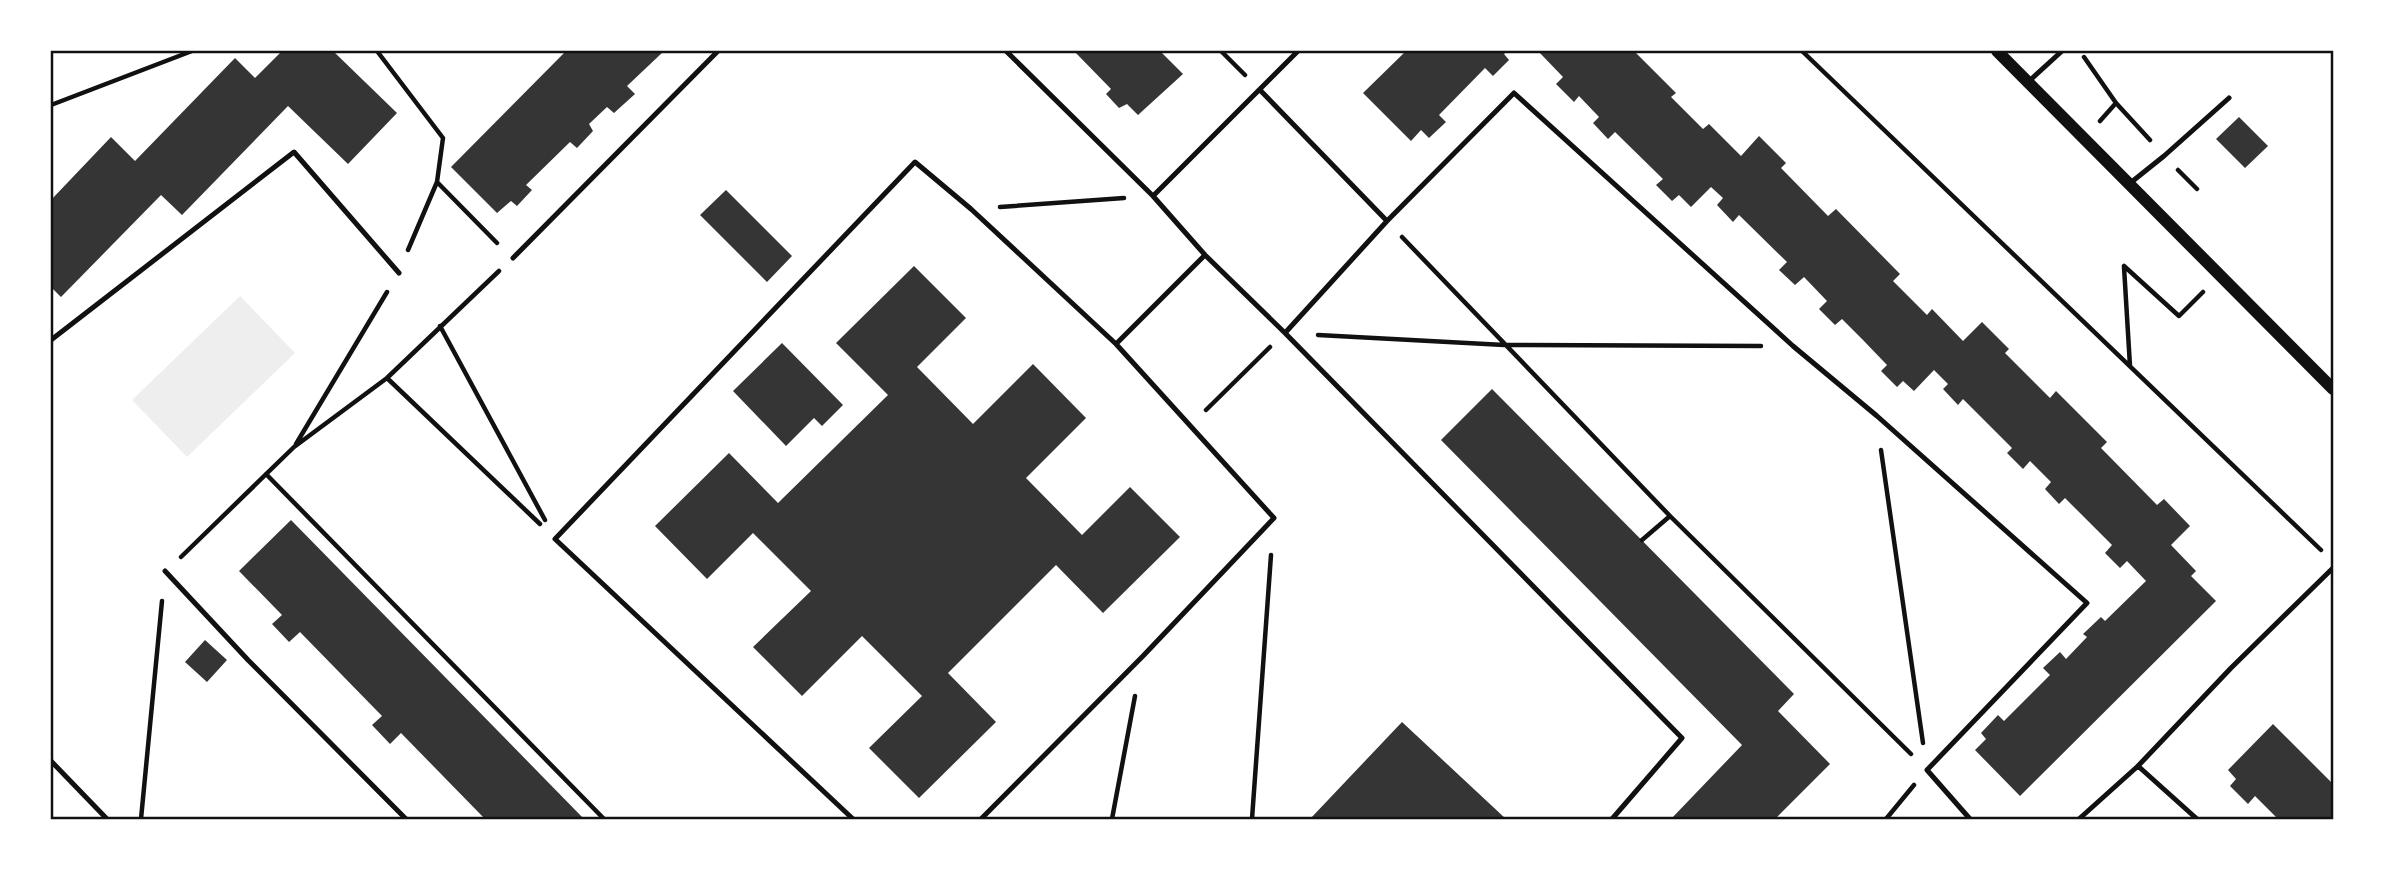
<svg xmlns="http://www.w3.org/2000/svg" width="2384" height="870" font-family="'Golos Text',sans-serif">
<rect width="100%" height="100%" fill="#fff"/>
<path fill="#eee" d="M 240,296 L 295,353 L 187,457 L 132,400 Z"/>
<path fill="#353535" d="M 282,51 L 333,51 L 397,113 L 348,164 L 288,106 L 182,215 L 161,195 L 61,297 L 51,287 L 51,200 L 111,137 L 135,161 L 235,58 L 255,78 Z
M 566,51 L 664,51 L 627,86 L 635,94 L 614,113 L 607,107 L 589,124 L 593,131 L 577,148 L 570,142 L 526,185 L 532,190 L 517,206 L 511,201 L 497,213 L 451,167 Z
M 1074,51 L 1160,51 L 1183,74 L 1138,115 L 1127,104 L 1119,108 L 1106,94 L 1111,89 Z
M 1406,51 L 1507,51 L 1504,54 L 1509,60 L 1493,76 L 1485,68 L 1439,115 L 1446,122 L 1429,138 L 1421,130 L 1411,141 L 1363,93 Z
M 1538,51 L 1634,51 L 1676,93 L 1671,97 L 1703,129 L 1709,124 L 1741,156 L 1759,136 L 1786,163 L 1781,168 L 1828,216 L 1836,209 L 1900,274 L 1893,281 L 1927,315 L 1932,309 L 1963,341 L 1982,322 L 2009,349 L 2005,353 L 2050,398 L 2056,391 L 2107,442 L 2101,448 L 2157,505 L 2164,499 L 2190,526 L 2171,545 L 2196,571 L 2191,576 L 2216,601 L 2020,796 L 1975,750 L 1986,739 L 1981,733 L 1998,715 L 2004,721 L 2050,675 L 2043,668 L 2060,652 L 2066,659 L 2087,637 L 2083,634 L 2101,617 L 2105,621 L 2146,581 L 2127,561 L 2120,568 L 2105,553 L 2112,545 L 2065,498 L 2059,504 L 2045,489 L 2051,482 L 2030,461 L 2023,469 L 2007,453 L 2012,448 L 1963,399 L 1958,405 L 1943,389 L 1948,384 L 1934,370 L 1914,391 L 1903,381 L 1897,387 L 1881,371 L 1887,365 L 1863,340 L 1842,319 L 1835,325 L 1819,309 L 1827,301 L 1804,277 L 1795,285 L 1779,270 L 1787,262 L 1739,215 L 1733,222 L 1717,205 L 1723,198 L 1711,187 L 1691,207 L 1679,195 L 1672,201 L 1656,185 L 1663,179 L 1615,132 L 1608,139 L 1593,123 L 1599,117 L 1579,96 L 1574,102 L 1556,84 L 1563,77 Z
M 2239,117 L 2268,146 L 2245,168 L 2216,139 Z
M 726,190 L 792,256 L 767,282 L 700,215 Z
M 914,266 L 966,318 L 917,367 L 973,424 L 1033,364 L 1086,418 L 1026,478 L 1082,535 L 1130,487 L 1180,537 L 1103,613 L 1056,565 L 948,673 L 996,722 L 919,798 L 869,748 L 922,696 L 862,636 L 802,696 L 753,647 L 811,591 L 753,533 L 707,579 L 655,526 L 729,453 L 778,503 L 888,395 L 836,343 Z
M 782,343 L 843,405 L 822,426 L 814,418 L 786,446 L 733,391 Z
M 1492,389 L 1794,694 L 1778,711 L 1830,764 L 1775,819 L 1671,819 L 1742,745 L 1441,440 Z
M 291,520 L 495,728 L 584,819 L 485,819 L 401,733 L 390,744 L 372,725 L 382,716 L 300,632 L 289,642 L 272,624 L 282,615 L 239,571 Z
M 205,640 L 227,660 L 207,682 L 185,662 Z
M 1402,722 L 1506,819 L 1310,819 Z
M 2273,724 L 2333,784 L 2333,819 L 2278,819 L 2255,796 L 2248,804 L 2230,786 L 2236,779 L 2228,770 Z"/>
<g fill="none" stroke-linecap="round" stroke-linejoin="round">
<path stroke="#111" stroke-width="4.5" d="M 377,51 L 443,138 L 437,182 L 497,243
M 1221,51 L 1245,75
M 1802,51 L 2321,550
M 2084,57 L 2116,103 L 2150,140
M 51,105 L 192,51
M 2100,121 L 2116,103
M 2178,170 L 2197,189
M 1000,207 L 1124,198
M 1402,237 L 1670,516 L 1911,754
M 408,250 L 437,182
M 2124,266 L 2179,316 L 2203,292
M 2124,267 L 2130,366
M 440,326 L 545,520
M 1318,335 L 1504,345 L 1761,346
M 387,378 L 540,524
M 1206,410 L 1270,347
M 296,444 L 387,292
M 1881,450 L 1923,743
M 266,474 L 604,819
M 1642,540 L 1670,516
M 181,557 L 294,447 L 387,378 L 499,271
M 141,819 L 162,601
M 1112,819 L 1135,696
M 1252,819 L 1271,555
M 1886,819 L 1914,785"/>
<path stroke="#111" stroke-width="5" d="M 1006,51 L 1153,196
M 2028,82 L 2062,51
M 1260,90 L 1387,221 L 1285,333 L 1205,255 L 1153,196 L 1298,51
M 2129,184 L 2164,156 L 2229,98
M 1387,221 L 1514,93 L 1793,346 L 1877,416 L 2087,603 L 1927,770 L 1970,819
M 513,258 L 718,51
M 1285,333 L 1682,738 L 1612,819
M 51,340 L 294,152 L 399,273
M 1116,344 L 1205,255
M 165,571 L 248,660 L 406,819
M 51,761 L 107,819
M 2138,766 L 2197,819
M 853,819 L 555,539 L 915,162 L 971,209 L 1116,344 L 1274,518 L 1143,656 L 981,819
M 2079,819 L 2138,766 L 2231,668 L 2333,568"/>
<path stroke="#111" stroke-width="12" d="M 1997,51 L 2333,389"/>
</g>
<rect width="2384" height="870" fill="none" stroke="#ffffff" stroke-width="105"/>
<rect x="52" y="52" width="2280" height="766" fill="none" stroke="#111" stroke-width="2.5"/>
</svg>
